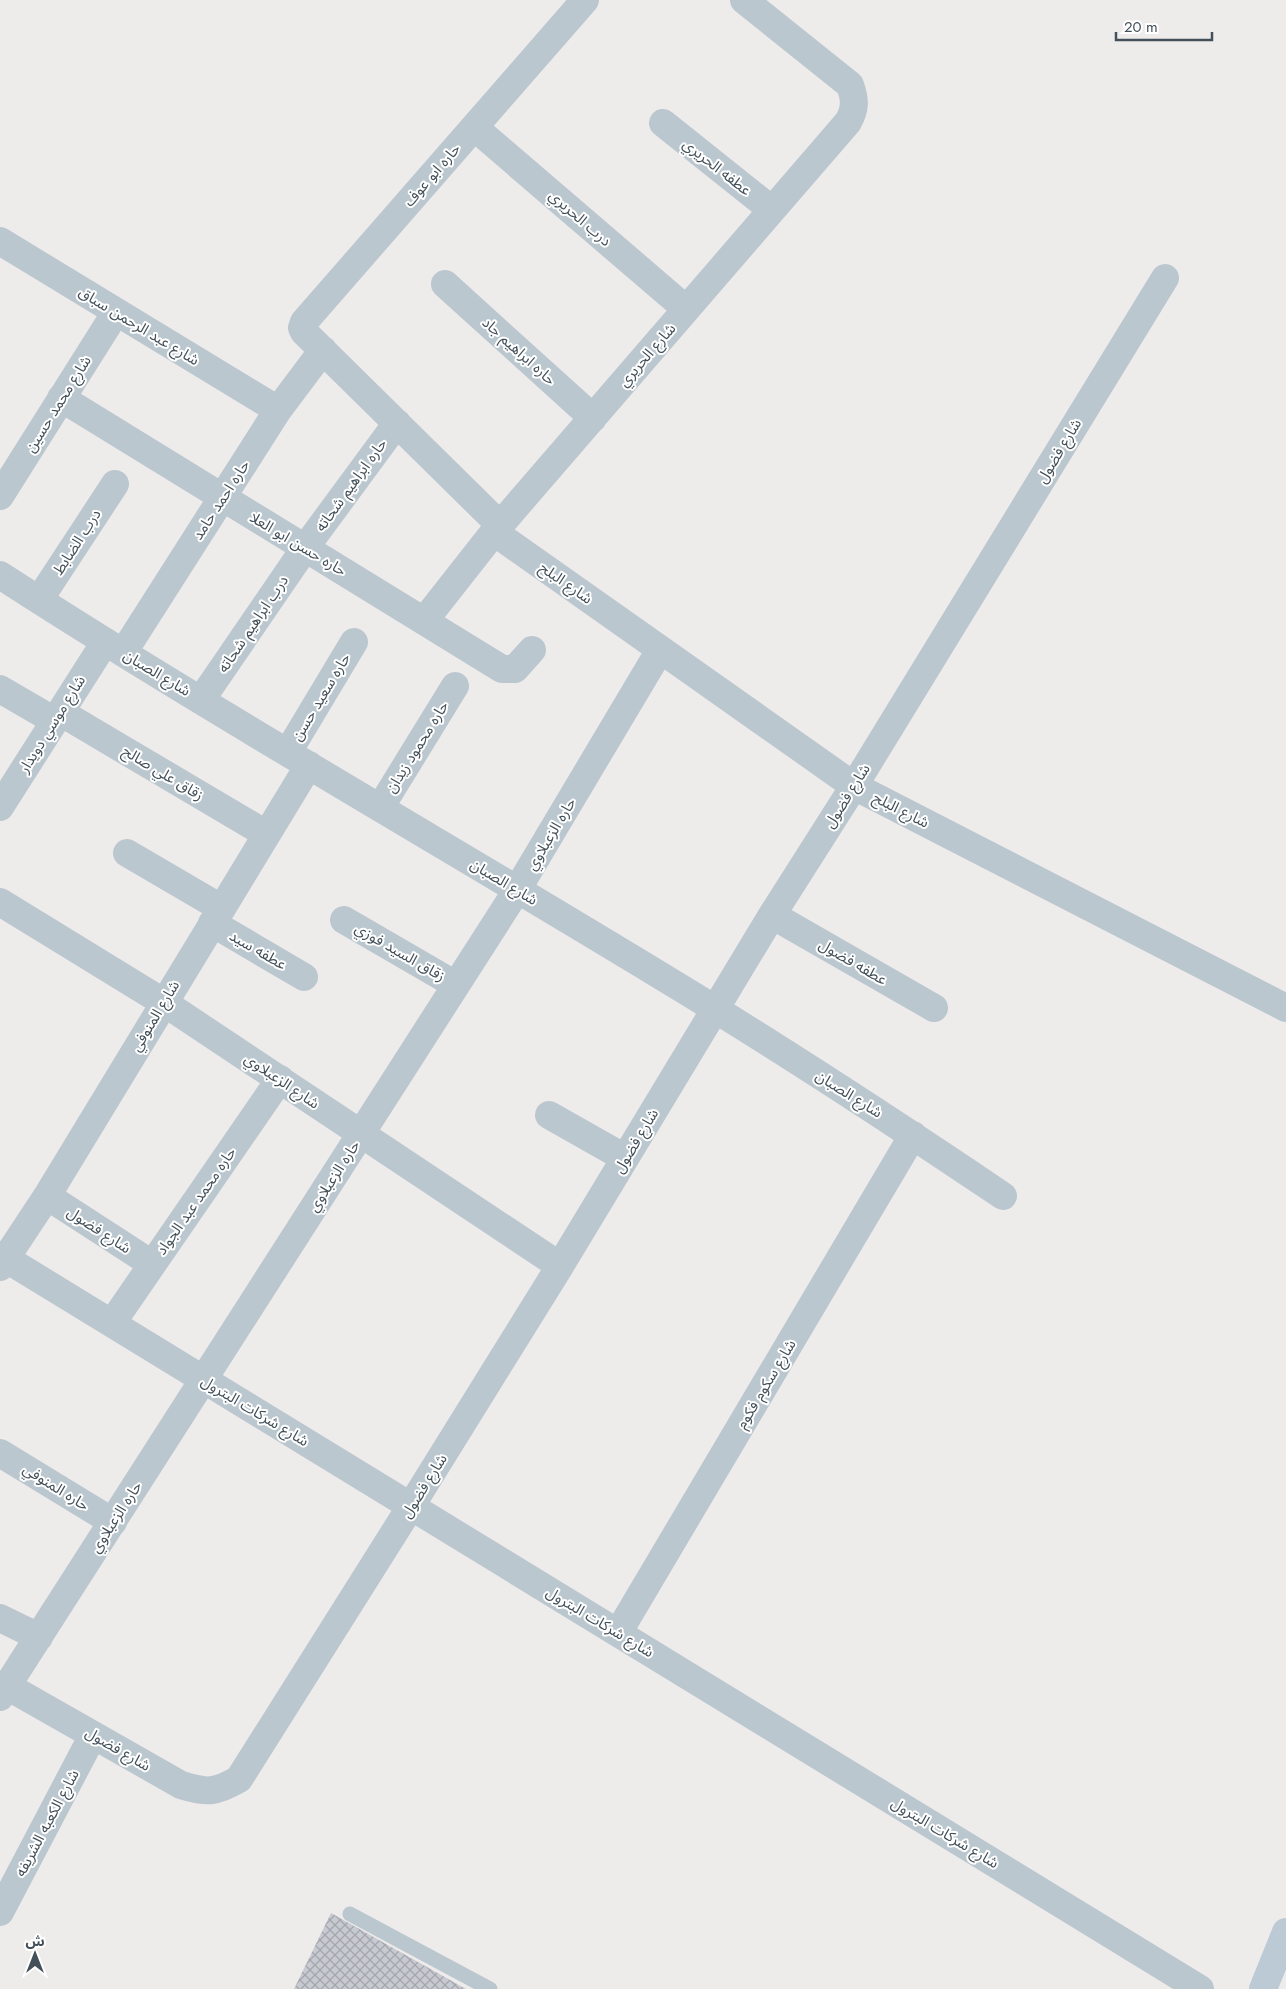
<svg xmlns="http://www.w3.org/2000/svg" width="1286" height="1989" font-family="Jost,'Noto Sans Arabic',sans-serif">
<defs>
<pattern id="building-cross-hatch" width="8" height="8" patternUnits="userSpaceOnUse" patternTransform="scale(1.25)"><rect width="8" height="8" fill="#c8cad1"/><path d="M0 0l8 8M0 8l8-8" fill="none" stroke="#a4a6ad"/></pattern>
</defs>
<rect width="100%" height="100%" fill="#eeebeb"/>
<path fill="url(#building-cross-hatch)" d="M 331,1913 L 466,1989 L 294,1989 Z"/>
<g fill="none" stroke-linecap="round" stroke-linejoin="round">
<path stroke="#bbc7cf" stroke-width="15" d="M 350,1914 L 490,1989"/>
<path stroke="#bbc7cf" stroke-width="28" d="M 663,123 L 772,210
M 474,127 L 686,309
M 0,241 L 278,410
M 445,284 L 593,418
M 61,398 L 502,669 L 515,669 L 532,650
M 0,496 L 116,312
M 500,525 L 304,332 L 302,328 L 304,322 L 585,0
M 494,532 L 854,786 L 1286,1008
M 0,575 C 234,726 478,863 715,1009 C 812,1069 908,1132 1003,1196
M 39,600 L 115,484
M 424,621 L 494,532 L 848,122 C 856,108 855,99 850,85 L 744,0
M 123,653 L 278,410 L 323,350
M 0,689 L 55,721
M 201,700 L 305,548 L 397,423
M 60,712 L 266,834
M 288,752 L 354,642
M 0,807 L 105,642
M 380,808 L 455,686
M 127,853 L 221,908
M 0,902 L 163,1002 L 560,1266
M 772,915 L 934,1008
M 344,920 L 456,985
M 212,923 L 304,977
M 549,1115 L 625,1158
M 47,1196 L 152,1264
M 0,1255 L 1200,1989
M 0,1267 L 47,1196 L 309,765
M 112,1323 L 280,1079
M 0,1453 L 113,1522
M 0,1618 L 39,1637
M 618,1633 L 913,1135
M 7,1686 L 181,1785 C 207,1793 215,1793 239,1779 L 411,1506 L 560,1266 L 772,915 L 854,786 L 1165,278
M 0,1697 L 517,890 L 660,650
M 0,1912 L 93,1735"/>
<path stroke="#bccad6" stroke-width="28" d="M 1263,1989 L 1286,1932"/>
</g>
<g text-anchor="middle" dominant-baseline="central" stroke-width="4" stroke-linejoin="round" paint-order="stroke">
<g font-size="15" fill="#435059" stroke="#fff">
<text transform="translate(717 167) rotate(38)">عطفه الحريري</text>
<text transform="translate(432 175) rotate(-49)">حاره ابو عوف</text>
<text transform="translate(580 218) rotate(41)">درب الحريري</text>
<text transform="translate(139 326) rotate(31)">شارع عبد الرحمن سباق</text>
<text transform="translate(519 351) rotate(42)">حاره ابراهيم جاد</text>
<text transform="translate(647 355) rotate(-49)">شارع الحريري</text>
<text transform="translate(58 404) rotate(-58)">شارع محمد حسين</text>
<text transform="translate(1059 451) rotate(-59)">شارع فضول</text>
<text transform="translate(351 485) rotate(-54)">حاره ابراهيم شحاته</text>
<text transform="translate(221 500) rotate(-57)">حاره احمد حامد</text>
<text transform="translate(77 542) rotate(-57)">درب الضابط</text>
<text transform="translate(298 544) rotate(31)">حاره حسن ابو العلا</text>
<text transform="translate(566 583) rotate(35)">شارع البلح</text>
<text transform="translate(253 624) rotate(-56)">درب ابراهيم شحاته</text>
<text transform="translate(157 673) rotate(31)">شارع الصبان</text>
<text transform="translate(321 697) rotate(-59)">حاره سعيد حسن</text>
<text transform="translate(52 724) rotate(-58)">شارع موسي دويدار</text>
<text transform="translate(417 747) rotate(-58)">حاره محمود زيدان</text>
<text transform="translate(163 773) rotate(31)">زقاق علي صالح</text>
<text transform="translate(847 796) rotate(-58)">شارع فضول</text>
<text transform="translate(901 810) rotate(27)">شارع البلح</text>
<text transform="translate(551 834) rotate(-59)">حاره الزعبلاوي</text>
<text transform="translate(504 882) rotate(31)">شارع الصبان</text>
<text transform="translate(258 950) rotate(30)">عطفه سيد</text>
<text transform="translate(400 952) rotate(30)">زقاق السيد فوزي</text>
<text transform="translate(853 962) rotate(30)">عطفه فضول</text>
<text transform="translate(155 1016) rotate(-59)">شارع المنوفي</text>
<text transform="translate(282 1081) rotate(34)">شارع الزعبلاوي</text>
<text transform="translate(849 1094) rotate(32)">شارع الصبان</text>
<text transform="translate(636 1141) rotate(-59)">شارع فضول</text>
<text transform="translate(334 1176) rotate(-57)">حاره الزعبلاوي</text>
<text transform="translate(196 1201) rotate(-55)">حاره محمد عبد الجواد</text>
<text transform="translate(99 1230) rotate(33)">شارع فضول</text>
<text transform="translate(766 1384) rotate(-59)">شارع سكوم فكوم</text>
<text transform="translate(255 1411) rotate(31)">شارع شركات البترول</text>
<text transform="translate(424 1486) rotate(-58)">شارع فضول</text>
<text transform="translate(56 1487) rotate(32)">حاره المنوفي</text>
<text transform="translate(116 1517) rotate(-57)">حاره الزعبلاوي</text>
<text transform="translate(600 1622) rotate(31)">شارع شركات البترول</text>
<text transform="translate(118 1749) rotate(30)">شارع فضول</text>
<text transform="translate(47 1823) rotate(-62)">شارع الكعبه الشريفه</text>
<text transform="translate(945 1833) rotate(31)">شارع شركات البترول</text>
</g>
</g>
<g transform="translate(35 1954)" stroke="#ffffff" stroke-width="4" paint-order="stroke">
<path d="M0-4L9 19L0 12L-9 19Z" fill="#435059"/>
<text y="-8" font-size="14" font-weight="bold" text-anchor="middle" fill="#435059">ش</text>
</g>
<path d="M1116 32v8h96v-8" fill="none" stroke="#435059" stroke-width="2.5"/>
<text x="1124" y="32" font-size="15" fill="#435059" stroke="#ffffff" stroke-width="4" paint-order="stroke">20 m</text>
</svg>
